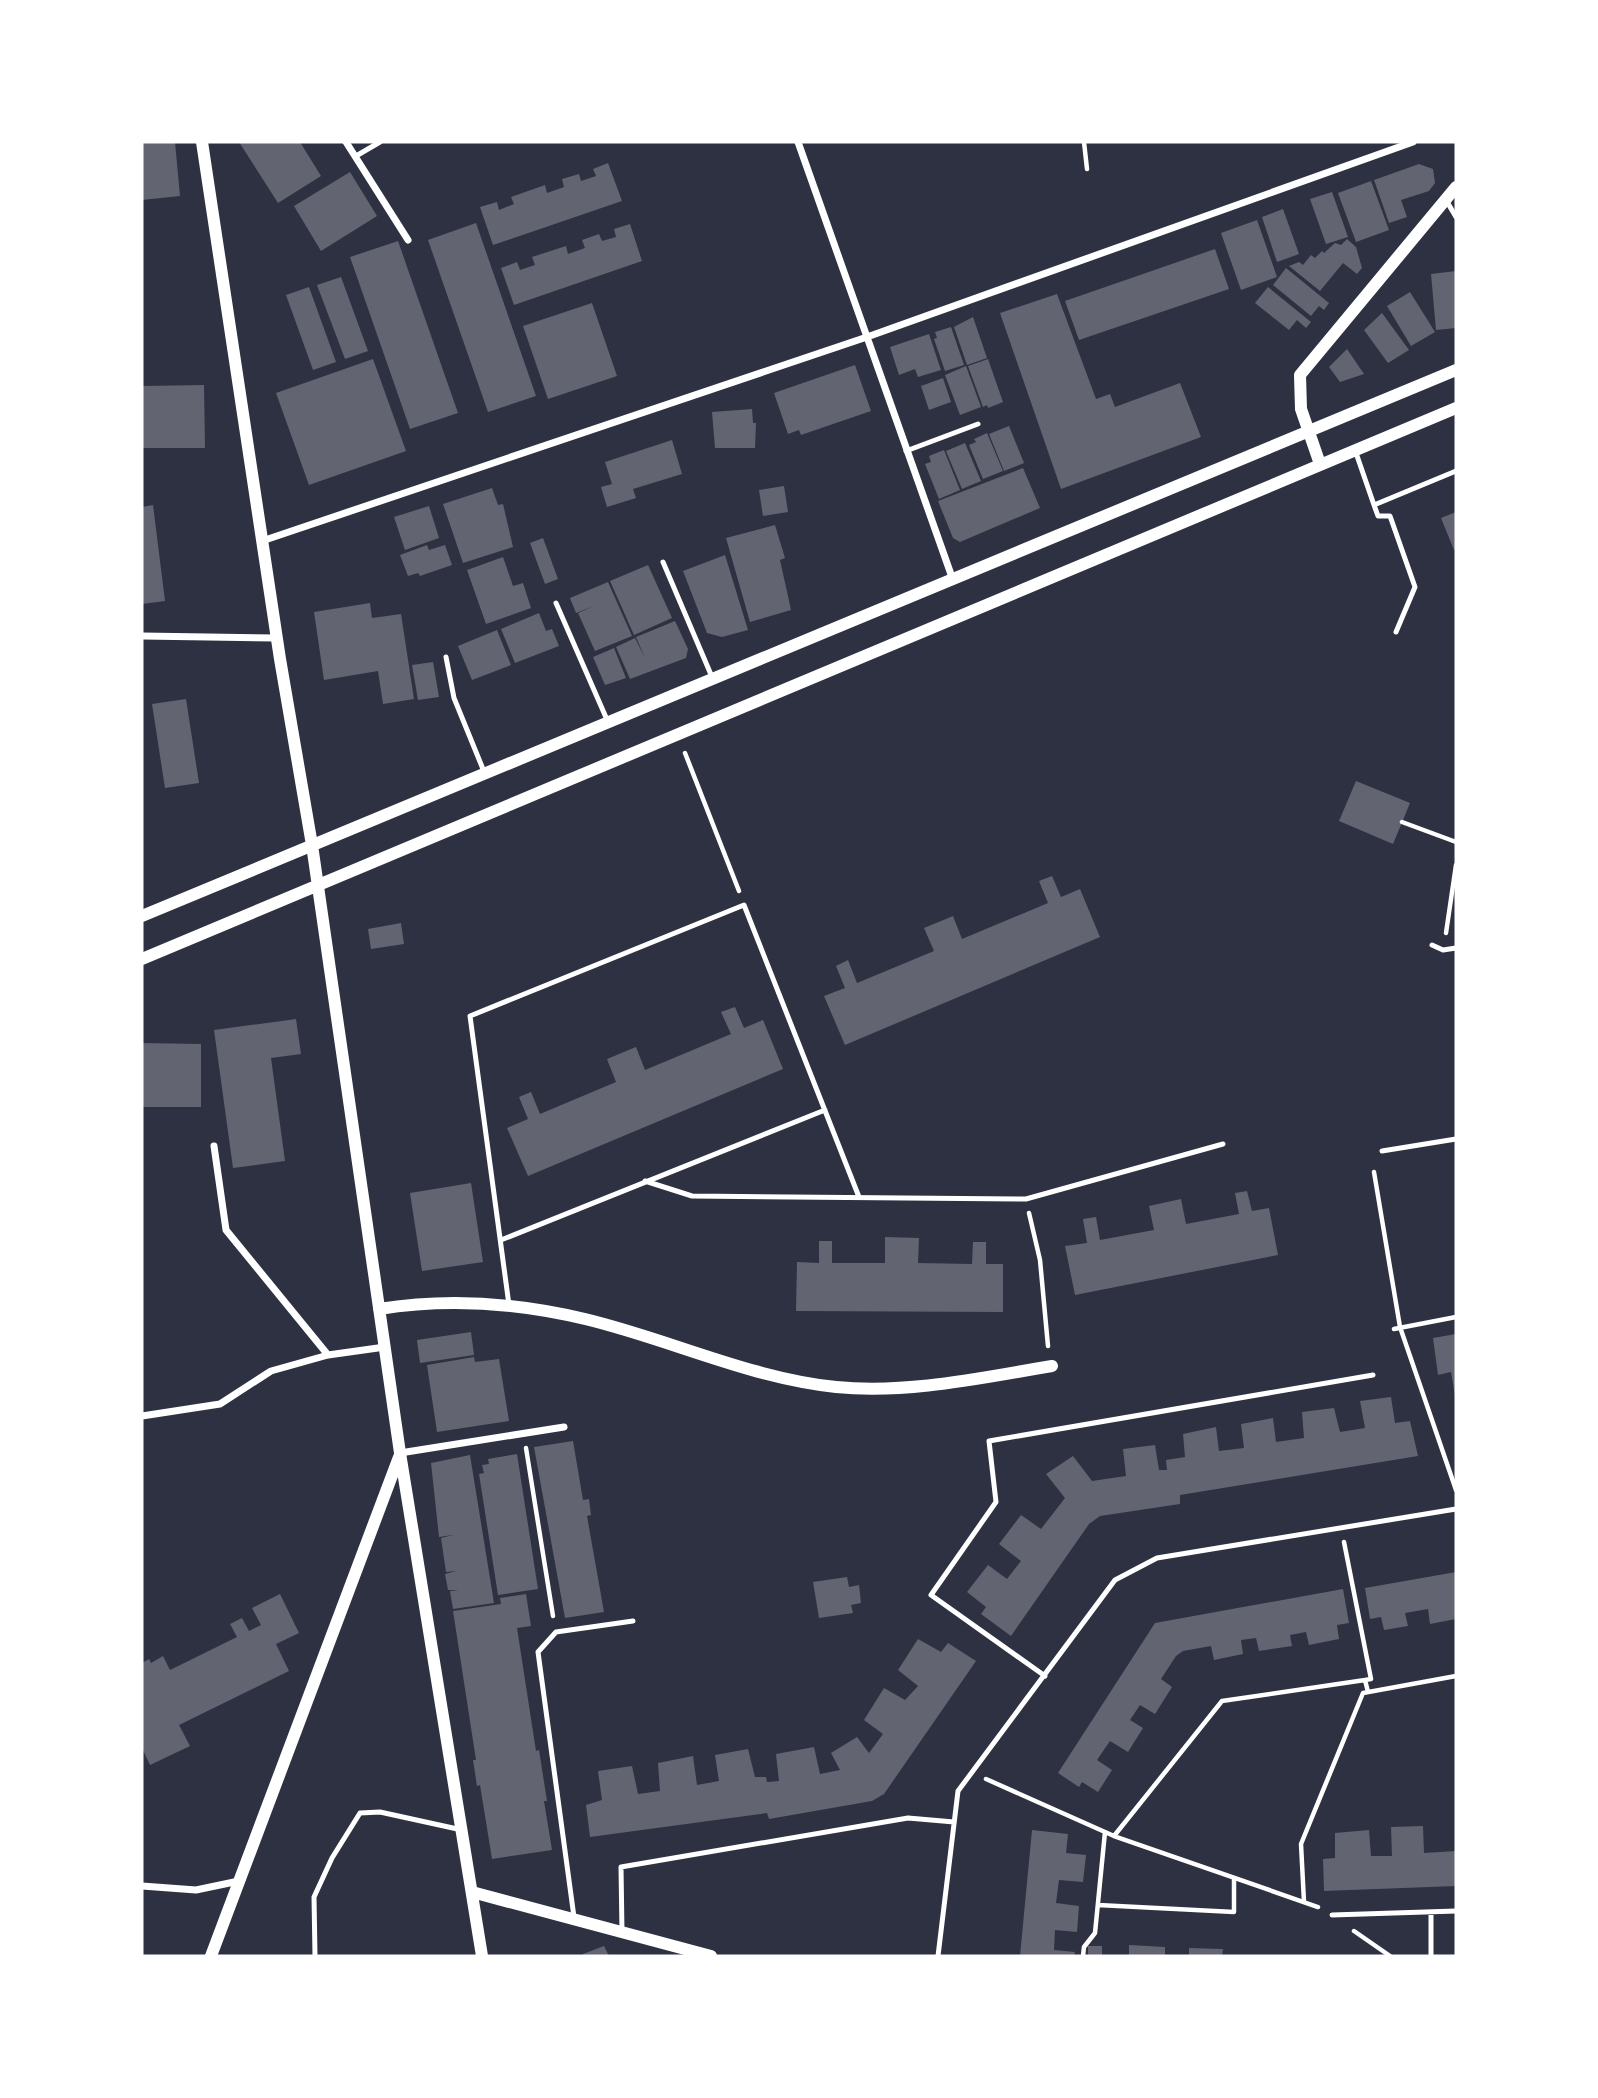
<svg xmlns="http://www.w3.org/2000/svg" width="1598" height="2098" font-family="'IBM Plex Sans',sans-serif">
<rect width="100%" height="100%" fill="#2d3142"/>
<path fill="#626471" d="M 142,142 L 175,142 L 180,196 L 142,200 Z
M 239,142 L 300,142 L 321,176 L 278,203 Z
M 608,163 L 622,201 L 493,245 L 480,207 L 497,202 L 499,210 L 514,204 L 511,197 L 545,185 L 547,193 L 564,187 L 562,179 L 579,174 L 581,181 L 596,176 L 593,169 Z
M 1419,164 L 1433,169 L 1435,183 L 1429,191 L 1401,200 L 1407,217 L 1389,223 L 1374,180 Z
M 350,172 L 377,216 L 321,251 L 294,206 Z
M 1371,181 L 1389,230 L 1356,242 L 1338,193 Z
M 1332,192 L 1348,237 L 1326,244 L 1310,199 Z
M 1283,209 L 1299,254 L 1277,262 L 1262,217 Z
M 1257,220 L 1277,277 L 1241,290 L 1221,233 Z
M 476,223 L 536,396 L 488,412 L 428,240 Z
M 630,224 L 642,261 L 514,305 L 501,268 L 517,262 L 520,270 L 535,265 L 532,257 L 566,246 L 568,254 L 585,248 L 582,240 L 599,234 L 602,241 L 616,237 L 614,229 Z
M 1347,239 L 1356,247 L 1362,268 L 1357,274 L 1343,263 L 1320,291 L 1289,266 L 1299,262 L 1303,265 L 1311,255 L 1315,258 L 1322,251 L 1324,253 L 1335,243 L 1341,245 Z
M 398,241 L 458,413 L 410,429 L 350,257 Z
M 1215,249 L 1229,289 L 1079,340 L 1065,301 Z
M 1286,268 L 1329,303 L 1324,310 L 1319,306 L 1311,316 L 1273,285 Z
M 1456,271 L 1456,328 L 1436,330 L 1431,274 Z
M 341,277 L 368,351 L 345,359 L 317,285 Z
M 309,287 L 336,362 L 313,370 L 286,295 Z
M 1268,287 L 1311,322 L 1306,328 L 1297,320 L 1289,330 L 1255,303 Z
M 1410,292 L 1435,332 L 1411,346 L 1387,306 Z
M 1057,294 L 1096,399 L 1110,394 L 1115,407 L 1180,383 L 1201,437 L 1061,489 L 1000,313 Z
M 592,303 L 617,376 L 548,399 L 523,326 Z
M 1382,313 L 1409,350 L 1388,363 L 1364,330 Z
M 973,317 L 987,358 L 967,365 L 954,327 Z
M 951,327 L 964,365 L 945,371 L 934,339 L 937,338 L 935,332 Z
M 929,334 L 941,370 L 918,377 L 915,369 L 899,375 L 890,347 Z
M 1347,349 L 1364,374 L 1340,382 L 1329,367 Z
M 373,359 L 406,451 L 309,485 L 276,393 Z
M 988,359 L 1003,402 L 988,408 L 987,405 L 983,407 L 968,366 Z
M 855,365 L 871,411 L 801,435 L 799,430 L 788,434 L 774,393 Z
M 966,366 L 981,407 L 960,415 L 945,375 Z
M 943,378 L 951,402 L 929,410 L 921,386 Z
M 204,385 L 205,448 L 142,448 L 142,386 Z
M 752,409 L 753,423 L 756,423 L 755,448 L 715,448 L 712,412 Z
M 1009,426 L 1024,463 L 1004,471 L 989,434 Z
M 987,433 L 1003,471 L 983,479 L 969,445 L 976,442 L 974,439 Z
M 672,440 L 682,474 L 633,489 L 636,498 L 607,507 L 601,487 L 612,484 L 605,462 Z
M 965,443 L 981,481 L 962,489 L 946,451 Z
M 944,450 L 960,490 L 939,499 L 925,464 L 931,462 L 929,456 Z
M 1023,468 L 1040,508 L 960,542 L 953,538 L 938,501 Z
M 784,486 L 788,512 L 763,516 L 759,490 Z
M 492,488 L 498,505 L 503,504 L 513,547 L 463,563 L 443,504 Z
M 153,505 L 165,601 L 142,604 L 142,507 Z
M 429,506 L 439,538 L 405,550 L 394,517 Z
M 1456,512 L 1456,549 L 1454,550 L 1441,518 Z
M 775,525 L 785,558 L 780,560 L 791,610 L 750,622 L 726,538 Z
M 543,538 L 558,579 L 545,584 L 530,543 Z
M 427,545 L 429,550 L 445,545 L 452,565 L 420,576 L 418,573 L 408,576 L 400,555 Z
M 725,555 L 748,630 L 722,637 L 707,633 L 683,571 Z
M 503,557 L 513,586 L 523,583 L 531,608 L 486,624 L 467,570 Z
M 648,565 L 672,618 L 634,635 L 610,581 Z
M 608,582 L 632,636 L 595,651 L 578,613 L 594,606 L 576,613 L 570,598 Z
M 370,603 L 372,618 L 401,614 L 414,699 L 383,704 L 378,671 L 324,680 L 314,612 Z
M 539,613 L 546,631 L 552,629 L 559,646 L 515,663 L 501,629 Z
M 675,621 L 688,649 L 686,658 L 630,679 L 616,647 L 635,638 L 645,658 L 636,637 Z
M 497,630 L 511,665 L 472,680 L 458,646 Z
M 614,648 L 626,678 L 605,685 L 593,657 Z
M 433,662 L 439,697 L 418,700 L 412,665 Z
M 186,699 L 199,783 L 165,788 L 152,704 Z
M 1356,781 L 1410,803 L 1393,844 L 1339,821 Z
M 1052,876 L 1061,897 L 1080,889 L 1100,937 L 845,1045 L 824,996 L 845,988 L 836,966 L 848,960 L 857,983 L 934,951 L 924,928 L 953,916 L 962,939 L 1048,903 L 1039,881 Z
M 401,923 L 404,944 L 371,949 L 368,929 Z
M 735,1007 L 744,1028 L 763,1020 L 783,1069 L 528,1176 L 507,1128 L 528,1119 L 519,1097 L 531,1092 L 540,1114 L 616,1082 L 607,1059 L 636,1047 L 645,1070 L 731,1034 L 721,1012 Z
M 296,1019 L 301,1054 L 271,1058 L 285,1161 L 233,1168 L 214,1030 Z
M 142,1043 L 201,1044 L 201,1107 L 142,1107 Z
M 471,1183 L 483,1262 L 422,1271 L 410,1193 Z
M 1247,1191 L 1252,1211 L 1269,1208 L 1278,1255 L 1075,1295 L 1065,1246 L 1087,1243 L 1083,1219 L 1096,1217 L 1100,1240 L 1154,1230 L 1149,1206 L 1181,1199 L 1186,1224 L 1239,1214 L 1235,1193 Z
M 885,1237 L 919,1238 L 918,1263 L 972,1264 L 973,1242 L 986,1242 L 986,1264 L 1003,1264 L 1003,1312 L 796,1311 L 797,1262 L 819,1263 L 819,1241 L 832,1241 L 832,1263 L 885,1263 Z
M 471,1332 L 474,1355 L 420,1363 L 417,1340 Z
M 1456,1334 L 1456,1395 L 1455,1395 L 1451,1372 L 1438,1375 L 1433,1338 Z
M 474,1357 L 475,1362 L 499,1359 L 509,1421 L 437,1432 L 427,1365 Z
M 1391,1397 L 1395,1423 L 1410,1421 L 1418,1456 L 1180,1495 L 1180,1504 L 1100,1516 L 1089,1524 L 1011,1636 L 981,1614 L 986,1607 L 967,1592 L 988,1565 L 1007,1579 L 1021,1561 L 999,1544 L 1021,1515 L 1041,1529 L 1065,1498 L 1046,1474 L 1073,1456 L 1092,1481 L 1126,1476 L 1123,1449 L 1155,1445 L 1159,1470 L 1167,1470 L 1166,1460 L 1185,1457 L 1183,1434 L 1216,1427 L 1219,1451 L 1244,1448 L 1241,1424 L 1273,1418 L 1276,1442 L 1304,1438 L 1302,1412 L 1334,1408 L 1340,1432 L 1365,1428 L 1360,1401 Z
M 573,1441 L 583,1500 L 589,1499 L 591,1515 L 587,1516 L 604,1612 L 565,1618 L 534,1447 Z
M 517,1454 L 538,1589 L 498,1595 L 479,1474 L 484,1473 L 482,1465 L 489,1464 L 488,1459 Z
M 470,1455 L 494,1603 L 453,1609 L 450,1591 L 459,1590 L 448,1590 L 445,1574 L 456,1571 L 446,1572 L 441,1538 L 453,1535 L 439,1537 L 431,1463 Z
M 1456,1572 L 1456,1619 L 1430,1624 L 1428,1609 L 1405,1613 L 1408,1626 L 1384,1630 L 1381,1617 L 1370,1619 L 1365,1588 Z
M 847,1577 L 849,1587 L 859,1585 L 861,1603 L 851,1605 L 853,1613 L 819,1618 L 813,1582 Z
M 1343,1589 L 1349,1623 L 1337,1625 L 1339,1639 L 1309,1645 L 1306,1632 L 1290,1635 L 1292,1646 L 1259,1651 L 1256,1638 L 1241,1640 L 1243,1654 L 1214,1660 L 1211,1646 L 1183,1651 L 1176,1656 L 1161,1679 L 1172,1687 L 1155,1714 L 1140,1705 L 1130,1720 L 1143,1728 L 1128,1752 L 1110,1741 L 1097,1760 L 1112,1770 L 1098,1792 L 1082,1782 L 1079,1787 L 1058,1773 L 1155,1623 Z
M 280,1594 L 299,1633 L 276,1644 L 289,1671 L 179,1725 L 190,1746 L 150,1765 L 142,1748 L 142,1663 L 149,1659 L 151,1663 L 163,1656 L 170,1670 L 237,1637 L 230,1624 L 242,1618 L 249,1631 L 261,1625 L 252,1608 Z
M 526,1594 L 531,1626 L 517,1628 L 536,1751 L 539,1750 L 547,1801 L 544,1801 L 552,1850 L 492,1859 L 480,1785 L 477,1786 L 473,1760 L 476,1760 L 453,1611 L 501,1604 L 500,1598 Z
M 918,1639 L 941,1652 L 948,1643 L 976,1661 L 884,1794 L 872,1801 L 769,1819 L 767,1813 L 590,1837 L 586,1805 L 602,1800 L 598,1771 L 632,1766 L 638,1794 L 660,1791 L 658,1763 L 693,1756 L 697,1785 L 719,1781 L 715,1755 L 748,1749 L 755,1777 L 766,1777 L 767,1782 L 779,1781 L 776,1754 L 814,1747 L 820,1774 L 840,1770 L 831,1753 L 857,1737 L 869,1753 L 883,1734 L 864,1720 L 884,1688 L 905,1700 L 918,1686 L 898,1670 Z
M 1423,1826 L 1424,1853 L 1456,1851 L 1456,1886 L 1324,1891 L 1323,1859 L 1335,1858 L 1335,1833 L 1369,1830 L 1371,1856 L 1392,1856 L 1391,1827 Z
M 1032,1830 L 1068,1834 L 1066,1853 L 1086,1855 L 1083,1882 L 1059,1880 L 1056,1903 L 1079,1906 L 1077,1932 L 1055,1930 L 1054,1950 L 1075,1952 L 1074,1956 L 1020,1956 Z
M 1129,1945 L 1165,1947 L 1165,1956 L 1129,1956 Z
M 604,1946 L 609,1956 L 583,1956 L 583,1954 Z
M 1088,1946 L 1102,1946 L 1102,1956 L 1088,1956 Z
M 1189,1948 L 1223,1949 L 1222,1956 L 1189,1956 Z"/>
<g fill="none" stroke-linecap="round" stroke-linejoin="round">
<path stroke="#fff" stroke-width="4.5" d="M 1084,142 L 1087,169
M 685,753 L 739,891
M 1402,822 L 1456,842
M 1446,933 L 1456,865
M 1374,1172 L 1400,1327 L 1456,1490
M 1029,1213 L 1040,1260 L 1048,1346
M 1394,1329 L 1456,1317
M 526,1448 L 553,1616
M 1344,1542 L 1371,1679 L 1365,1680
M 986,1779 L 1114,1836 L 1222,1701 L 1365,1680 L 1368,1692
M 1114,1836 L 1318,1907
M 1304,1902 L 1301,1844 L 1363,1693 L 1456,1676
M 1098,1905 L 1234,1912 L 1234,1878
M 1354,1931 L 1390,1956
M 1083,1956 L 1084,1947 L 1095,1933 L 1105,1832"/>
<path stroke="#fff" stroke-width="5" d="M 356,156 L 380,142
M 1446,200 L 1456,217
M 1355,450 L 1374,505 L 1456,471
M 906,451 L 978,424
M 1374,505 L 1378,516 L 1390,516 L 1415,587 L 1396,632
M 663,562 L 712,677
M 556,603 L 608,722
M 446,657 L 454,698 L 485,774
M 1432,945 L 1443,950 L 1456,948
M 1382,1151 L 1456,1139
M 645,1181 L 692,1196 L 1026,1199 L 1223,1144
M 501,1240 L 825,1110
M 509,1305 L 470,1016 L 744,905 L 859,1197
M 1045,1676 L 931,1595 L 996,1502 L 989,1441 L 1373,1375
M 1431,1912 L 1431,1956
M 1332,1915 L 1456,1911
M 574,1917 L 538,1652 L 556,1632 L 633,1621
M 622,1932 L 621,1867 L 908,1818 L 954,1822
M 315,1956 L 314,1897 L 332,1858 L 360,1813 L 380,1812 L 462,1830
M 938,1956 L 958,1791 L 1115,1580 L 1157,1558 L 1456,1509"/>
<path stroke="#fff" stroke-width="7" d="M 346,142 L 408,240
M 798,142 L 953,580
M 262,541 L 867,337 L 1413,142
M 142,636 L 277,638
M 214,1146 L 226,1230 L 328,1355
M 142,1416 L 220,1404 L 271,1371 L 328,1355 L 385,1347
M 400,1453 L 564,1427
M 142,1886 L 196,1890 L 239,1881"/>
<path stroke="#fff" stroke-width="12" d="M 202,142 L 280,659 L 312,845 L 400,1453 L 482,1956
M 1320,464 L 1301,409 L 1300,375 L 1456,187
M 142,916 L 1456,370
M 142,959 L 1456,408
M 379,1309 C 447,1298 518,1303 585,1319 C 669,1339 749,1378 836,1387 C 908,1394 980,1378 1052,1366
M 472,1892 L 711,1956
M 211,1956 L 399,1457"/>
</g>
<rect width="1598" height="2098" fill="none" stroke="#ffffff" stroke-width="287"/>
</svg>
